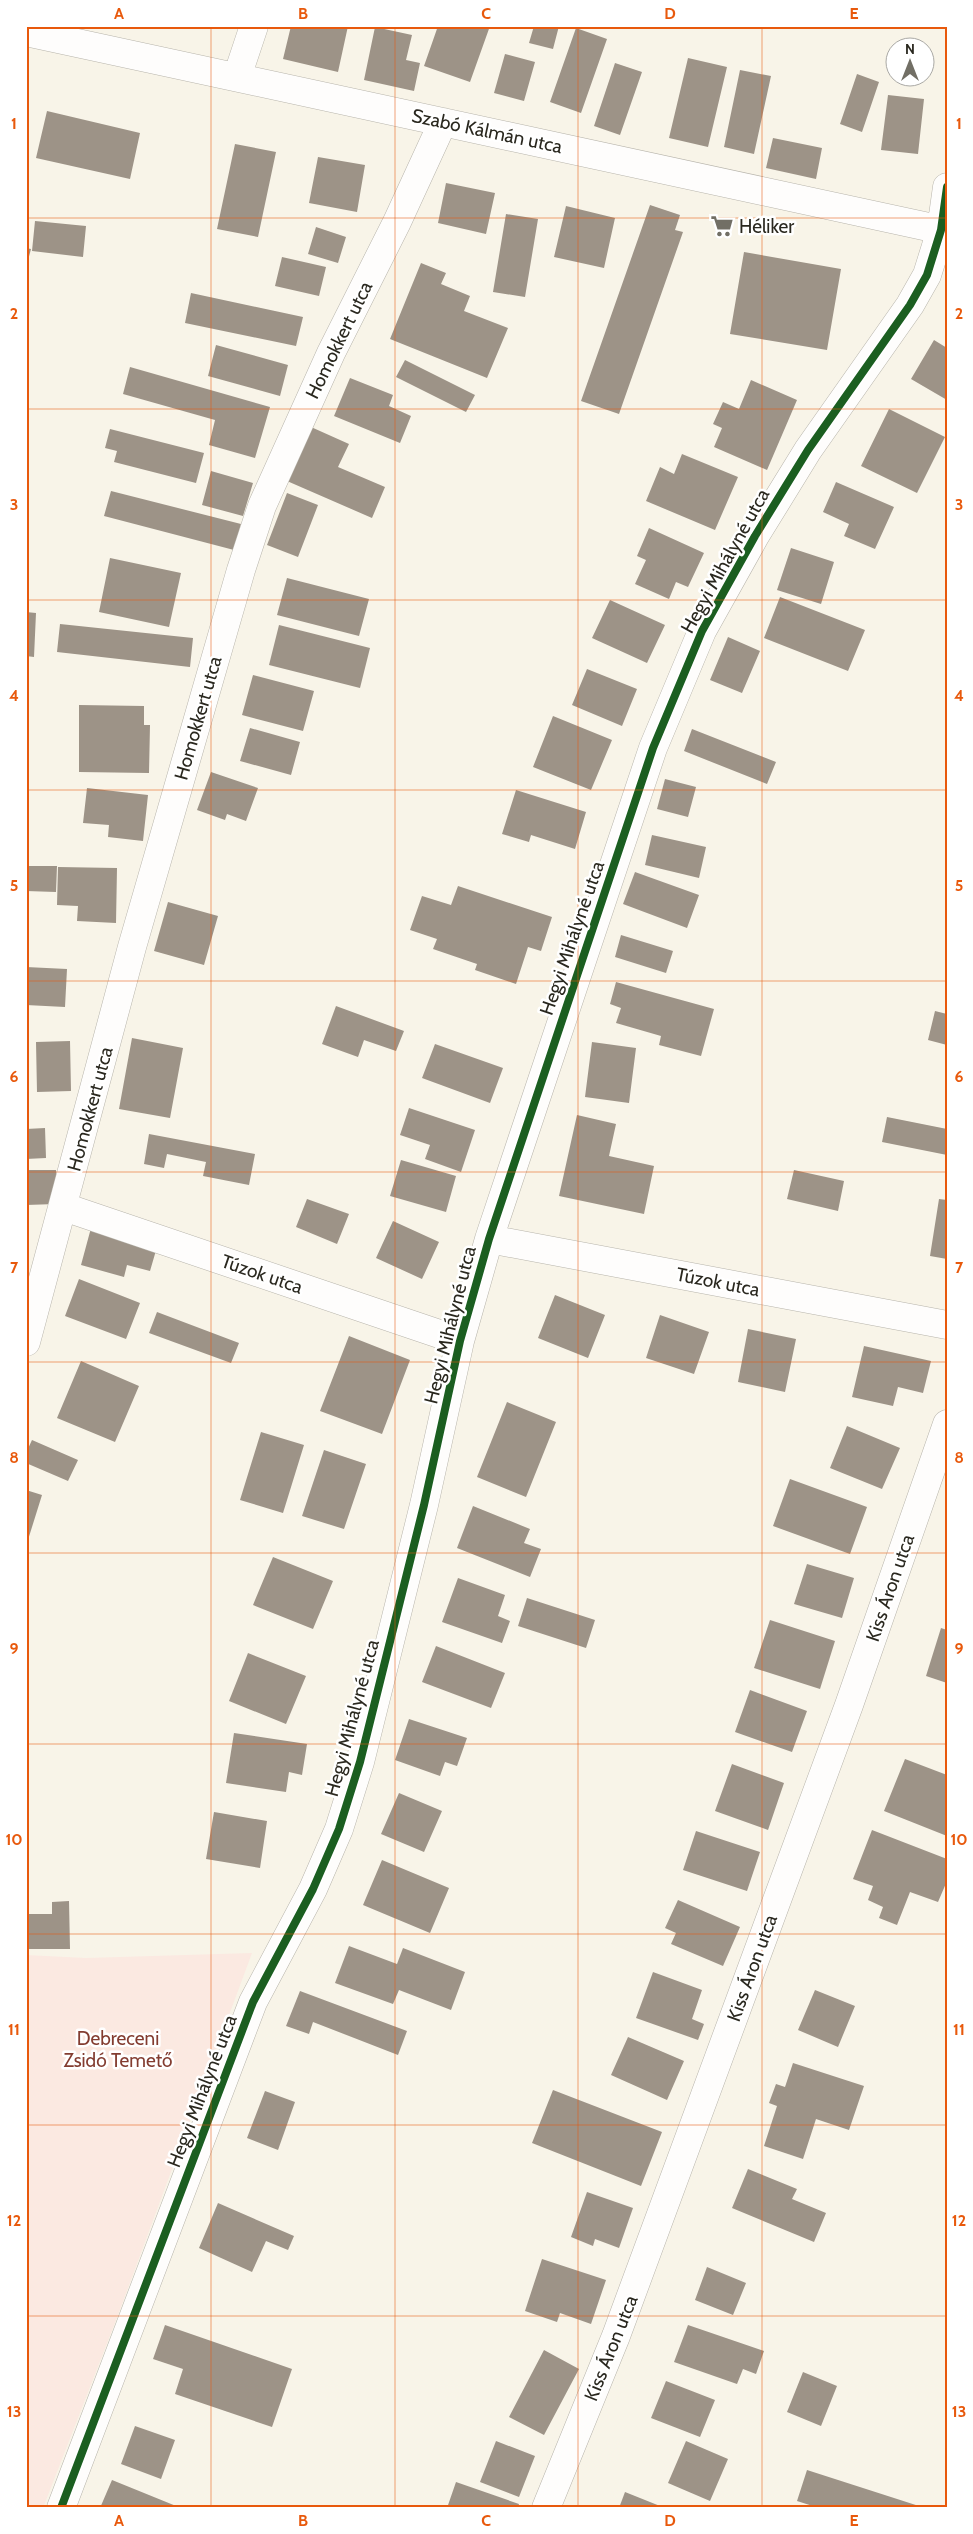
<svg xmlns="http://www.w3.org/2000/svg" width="973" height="2534" font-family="Cabin,sans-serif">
<rect width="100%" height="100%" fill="#f8f4e8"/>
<path fill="#fbe9e1" d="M 252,1953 L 118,2315 L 43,2508 L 26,2508 L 26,1955 L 86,1958 Z"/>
<path fill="#9d9387" d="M 291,26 L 348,26 L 338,72 L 283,59 Z
M 438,26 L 490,26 L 470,82 L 424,66 Z
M 534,26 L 559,26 L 553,49 L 529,43 Z
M 375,27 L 412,35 L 406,60 L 420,63 L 414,91 L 364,80 Z
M 576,28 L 607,39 L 581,113 L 550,102 Z
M 505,54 L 535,62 L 524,101 L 494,93 Z
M 688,58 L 727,67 L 708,147 L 669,138 Z
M 615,63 L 642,72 L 620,135 L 594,126 Z
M 740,70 L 771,76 L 754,154 L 724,147 Z
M 857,74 L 879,82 L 862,132 L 840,124 Z
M 888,95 L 924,99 L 918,154 L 881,150 Z
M 47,111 L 140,133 L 130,179 L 36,158 Z
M 773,138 L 822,148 L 816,179 L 766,168 Z
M 235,144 L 276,152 L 258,237 L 217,229 Z
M 318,157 L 365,165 L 357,212 L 309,203 Z
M 446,183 L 495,193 L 486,234 L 438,223 Z
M 650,205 L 680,215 L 675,230 L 683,232 L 619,414 L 581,401 Z
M 566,206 L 615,218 L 604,268 L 554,257 Z
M 506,214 L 538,219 L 525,297 L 493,292 Z
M 35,221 L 86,226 L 83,257 L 32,251 Z
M 316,227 L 346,237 L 338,263 L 308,254 Z
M 26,248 L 31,249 L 27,264 L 26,264 Z
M 744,252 L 841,269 L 827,350 L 730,334 Z
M 282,257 L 326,267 L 319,296 L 275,286 Z
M 421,263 L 446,273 L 441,284 L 470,296 L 464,311 L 508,328 L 487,378 L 390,339 Z
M 191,293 L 303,317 L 296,346 L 185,323 Z
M 934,340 L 947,348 L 947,400 L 911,379 Z
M 216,345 L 288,365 L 280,396 L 208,376 Z
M 405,360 L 475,395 L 466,412 L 396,377 Z
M 130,367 L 270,407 L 255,458 L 209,445 L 215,420 L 123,394 Z
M 350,378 L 393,395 L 389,406 L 411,416 L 400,443 L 334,416 Z
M 751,380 L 797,400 L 767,470 L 714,447 L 722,428 L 713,424 L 723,402 L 739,409 Z
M 889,409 L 945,437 L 917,493 L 861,466 Z
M 311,427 L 349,444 L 338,467 L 385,487 L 372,518 L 287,481 Z
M 110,429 L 204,453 L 196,483 L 114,462 L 117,451 L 105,448 Z
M 682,454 L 738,477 L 715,530 L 646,501 L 660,467 L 674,474 Z
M 211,471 L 253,483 L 243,516 L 202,505 Z
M 836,482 L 894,507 L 875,549 L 844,536 L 849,524 L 823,512 Z
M 111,491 L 241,524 L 234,550 L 104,516 Z
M 287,493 L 318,505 L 298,557 L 267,545 Z
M 649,528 L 704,553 L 688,587 L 676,582 L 669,599 L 635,584 L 646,560 L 637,556 Z
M 791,548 L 834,562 L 821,604 L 777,590 Z
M 110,558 L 181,573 L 169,627 L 99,612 Z
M 287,578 L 369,599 L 359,636 L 277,615 Z
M 780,597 L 865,630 L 848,671 L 764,638 Z
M 610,600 L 665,625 L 647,663 L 592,638 Z
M 26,612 L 36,613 L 34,657 L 26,656 Z
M 60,624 L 193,638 L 190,667 L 57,652 Z
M 279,625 L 370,648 L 360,688 L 269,665 Z
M 728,637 L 760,651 L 742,693 L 710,680 Z
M 587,669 L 637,689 L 622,726 L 572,705 Z
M 253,675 L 314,691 L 303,731 L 242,715 Z
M 79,705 L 144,706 L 144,725 L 150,725 L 149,773 L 79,772 Z
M 553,716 L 612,740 L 591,790 L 533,767 Z
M 250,728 L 300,742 L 291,775 L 240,761 Z
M 692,729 L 776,762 L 767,784 L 684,751 Z
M 211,772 L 258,788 L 246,821 L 227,814 L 225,820 L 197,810 Z
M 665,779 L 696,787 L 688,817 L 657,809 Z
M 87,788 L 148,795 L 143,841 L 108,837 L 109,825 L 83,823 Z
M 516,790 L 586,812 L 575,849 L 531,835 L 529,842 L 502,834 Z
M 652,835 L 706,847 L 699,878 L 645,865 Z
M 26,866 L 57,866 L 56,892 L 26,891 Z
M 58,867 L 117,868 L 116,923 L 77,921 L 78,906 L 57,905 Z
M 635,872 L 699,895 L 687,928 L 623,904 Z
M 458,886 L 552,917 L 541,951 L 528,947 L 516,984 L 475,970 L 477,964 L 433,949 L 437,939 L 410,930 L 422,896 L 451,905 Z
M 168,902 L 218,916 L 204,965 L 154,951 Z
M 621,935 L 673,951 L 666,973 L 615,957 Z
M 26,967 L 67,969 L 65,1007 L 26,1005 Z
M 616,982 L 714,1009 L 701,1056 L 659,1045 L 661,1036 L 616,1023 L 621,1008 L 610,1004 Z
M 336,1006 L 404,1031 L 396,1051 L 364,1040 L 358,1057 L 322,1044 Z
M 935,1011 L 947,1014 L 947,1045 L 928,1040 Z
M 132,1038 L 183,1048 L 170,1118 L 119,1109 Z
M 70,1041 L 71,1091 L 37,1092 L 36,1042 Z
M 592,1042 L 636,1048 L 629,1103 L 585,1097 Z
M 435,1044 L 503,1068 L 490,1103 L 422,1078 Z
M 409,1108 L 475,1130 L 461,1172 L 425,1159 L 430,1145 L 400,1135 Z
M 577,1115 L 616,1124 L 609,1156 L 654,1166 L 644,1214 L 559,1196 Z
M 887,1117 L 947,1129 L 947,1155 L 882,1142 Z
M 45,1128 L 46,1158 L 26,1159 L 26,1129 Z
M 149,1134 L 255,1154 L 249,1185 L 203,1176 L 206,1162 L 167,1154 L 164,1168 L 144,1164 Z
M 401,1160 L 456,1176 L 446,1212 L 390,1196 Z
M 26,1170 L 56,1170 L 56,1204 L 26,1205 Z
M 794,1170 L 844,1181 L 838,1211 L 787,1199 Z
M 307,1199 L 349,1214 L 337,1244 L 296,1227 Z
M 939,1199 L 947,1200 L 947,1259 L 930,1256 Z
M 393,1221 L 439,1242 L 422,1279 L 376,1258 Z
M 91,1228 L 157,1247 L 150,1271 L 127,1265 L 124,1277 L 81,1265 Z
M 79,1279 L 140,1303 L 126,1339 L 65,1316 Z
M 555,1295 L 605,1315 L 588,1358 L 538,1338 Z
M 157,1312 L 239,1343 L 231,1363 L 149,1333 Z
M 660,1315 L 709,1332 L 694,1374 L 646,1358 Z
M 748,1329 L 796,1339 L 785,1392 L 738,1382 Z
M 349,1336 L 410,1360 L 382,1434 L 320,1411 Z
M 864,1346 L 931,1361 L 923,1393 L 898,1387 L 893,1406 L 852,1397 Z
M 81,1361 L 139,1386 L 115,1442 L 57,1418 Z
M 507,1402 L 556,1422 L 526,1497 L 477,1477 Z
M 847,1426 L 900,1448 L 882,1489 L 830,1468 Z
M 261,1432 L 304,1445 L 283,1513 L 240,1500 Z
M 32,1440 L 78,1460 L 68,1481 L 26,1463 L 26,1453 Z
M 324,1450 L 366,1464 L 344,1529 L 302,1516 Z
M 790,1479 L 867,1507 L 850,1554 L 773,1526 Z
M 26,1490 L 42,1495 L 27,1543 L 26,1543 Z
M 473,1506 L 530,1529 L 524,1543 L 541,1549 L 530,1577 L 457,1548 Z
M 273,1557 L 333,1581 L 313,1629 L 253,1605 Z
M 807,1564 L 854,1578 L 842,1618 L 794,1604 Z
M 458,1578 L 505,1595 L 498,1616 L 510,1621 L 502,1643 L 442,1622 Z
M 527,1598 L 595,1620 L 586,1648 L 518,1626 Z
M 770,1620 L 835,1641 L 820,1689 L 754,1668 Z
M 941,1628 L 947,1630 L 947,1683 L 926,1676 Z
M 436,1646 L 505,1673 L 491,1708 L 422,1682 Z
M 248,1653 L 306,1676 L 286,1724 L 229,1701 Z
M 750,1690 L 807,1711 L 792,1752 L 735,1732 Z
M 409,1719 L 467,1738 L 457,1766 L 445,1762 L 440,1776 L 395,1760 Z
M 234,1733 L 307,1744 L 302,1775 L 289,1772 L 286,1792 L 226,1783 Z
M 905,1759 L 947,1775 L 947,1836 L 884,1811 Z
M 732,1764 L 784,1783 L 768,1830 L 715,1811 Z
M 399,1793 L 442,1811 L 424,1852 L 381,1834 Z
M 214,1812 L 267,1821 L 260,1868 L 206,1859 Z
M 872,1830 L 947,1859 L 947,1881 L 938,1902 L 910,1892 L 897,1925 L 879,1918 L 883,1907 L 868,1900 L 873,1886 L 853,1879 Z
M 696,1831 L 760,1852 L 747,1891 L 683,1870 Z
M 382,1860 L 449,1888 L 430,1933 L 363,1905 Z
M 678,1900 L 740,1927 L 723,1966 L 671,1944 L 676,1933 L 665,1928 Z
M 69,1901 L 70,1949 L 26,1949 L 26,1914 L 52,1914 L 52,1902 Z
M 349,1946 L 397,1964 L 403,1948 L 465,1972 L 451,2010 L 399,1990 L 393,2004 L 335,1983 Z
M 653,1972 L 702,1990 L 692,2019 L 704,2024 L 698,2040 L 636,2018 Z
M 815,1990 L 855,2006 L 838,2047 L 798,2030 Z
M 300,1991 L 407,2031 L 398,2055 L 313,2022 L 309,2034 L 286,2026 Z
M 628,2037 L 684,2061 L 667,2100 L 611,2075 Z
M 793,2063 L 864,2086 L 849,2130 L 816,2119 L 803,2159 L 764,2146 L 777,2106 L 769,2103 L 776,2084 L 785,2087 Z
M 553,2090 L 662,2132 L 641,2186 L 532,2143 Z
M 265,2091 L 295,2102 L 278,2150 L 247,2138 Z
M 748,2169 L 797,2189 L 792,2199 L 826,2213 L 814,2242 L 732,2208 Z
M 587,2192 L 633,2208 L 619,2248 L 595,2239 L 593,2246 L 571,2237 Z
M 218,2203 L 294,2236 L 288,2250 L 266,2241 L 252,2272 L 199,2248 Z
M 542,2259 L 606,2280 L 591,2324 L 560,2313 L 557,2322 L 525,2311 Z
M 707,2267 L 746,2283 L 733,2315 L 695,2300 Z
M 165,2325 L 292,2369 L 272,2427 L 175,2394 L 183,2369 L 153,2359 Z
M 688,2325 L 764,2351 L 756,2374 L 743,2369 L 737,2384 L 674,2362 Z
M 544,2350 L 579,2369 L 544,2435 L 509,2417 Z
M 803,2372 L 837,2386 L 821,2426 L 787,2412 Z
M 666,2381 L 715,2400 L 700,2437 L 651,2418 Z
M 135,2426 L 175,2440 L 161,2479 L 121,2464 Z
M 496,2441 L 535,2456 L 519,2497 L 480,2482 Z
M 686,2441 L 728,2459 L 710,2501 L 668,2483 Z
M 807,2470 L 922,2507 L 922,2508 L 819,2508 L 797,2501 Z
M 112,2480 L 181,2508 L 100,2508 Z
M 456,2482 L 519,2504 L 518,2508 L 447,2508 Z
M 625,2492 L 665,2508 L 619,2508 Z"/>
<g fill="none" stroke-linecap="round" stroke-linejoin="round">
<defs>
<path id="minor" d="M 26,32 L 947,231
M 237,77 L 254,26
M 64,1207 L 460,1341
M 489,1239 L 947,1325
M 26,1342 L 132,947 L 241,570 L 262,506 L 331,353 L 397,222 L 443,122
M 61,2508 L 253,2002 L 313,1889 L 339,1829 L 360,1762 L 424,1505 L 460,1341 L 489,1239 L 653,748 L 702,631 L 755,536 L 808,450 L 910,305 L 927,275 L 941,230 L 947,187
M 546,2508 L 616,2336 L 849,1705 L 947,1424"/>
</defs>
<use href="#minor" stroke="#b7b4ab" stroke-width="29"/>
<use href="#minor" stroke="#fefdfc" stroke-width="28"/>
<defs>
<path id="cycleway" d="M 61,2508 L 253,2002 L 313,1889 L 339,1829 L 360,1762 L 424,1505 L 460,1341 L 489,1239 L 653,748 L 702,631 L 755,536 L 808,450 L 910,305 L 927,275 L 941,230 L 947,187"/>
</defs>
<use href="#cycleway" stroke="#fff" stroke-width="11"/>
<use href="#cycleway" stroke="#1b5e20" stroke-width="8"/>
</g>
<path fill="none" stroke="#e8590c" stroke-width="1" stroke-opacity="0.55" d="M 211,26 L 211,2508M 395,26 L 395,2508M 578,26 L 578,2508M 762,26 L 762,2508M 26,218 L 947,218M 26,409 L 947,409M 26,600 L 947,600M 26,790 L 947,790M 26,981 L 947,981M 26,1172 L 947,1172M 26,1362 L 947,1362M 26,1553 L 947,1553M 26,1744 L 947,1744M 26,1934 L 947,1934M 26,2125 L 947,2125M 26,2316 L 947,2316"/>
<defs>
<symbol id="supermarket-bare" viewBox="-9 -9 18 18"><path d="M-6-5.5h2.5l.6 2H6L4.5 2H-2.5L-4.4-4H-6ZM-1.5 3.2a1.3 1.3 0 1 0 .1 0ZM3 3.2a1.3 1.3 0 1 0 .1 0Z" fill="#726f65" stroke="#fff" stroke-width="2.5" paint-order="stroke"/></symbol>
</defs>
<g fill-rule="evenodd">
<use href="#supermarket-bare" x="706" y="210" width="32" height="32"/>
</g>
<g text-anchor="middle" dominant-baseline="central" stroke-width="5" stroke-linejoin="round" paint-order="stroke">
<g font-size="19" fill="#2a281f" stroke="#fff">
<text transform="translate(487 131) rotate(12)">Szabó Kálmán utca</text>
<text transform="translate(339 340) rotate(-64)">Homokkert utca</text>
<text transform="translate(725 561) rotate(-61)">Hegyi Mihályné utca</text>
<text transform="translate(198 718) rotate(-74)">Homokkert utca</text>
<text transform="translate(572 938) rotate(-71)">Hegyi Mihályné utca</text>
<text transform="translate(90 1109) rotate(-75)">Homokkert utca</text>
<text transform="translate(262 1274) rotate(19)">Túzok utca</text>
<text transform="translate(718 1282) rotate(11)">Túzok utca</text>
<text transform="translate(450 1325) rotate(-76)">Hegyi Mihályné utca</text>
<text transform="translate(890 1588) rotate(-71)">Kiss Áron utca</text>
<text transform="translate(352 1718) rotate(-75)">Hegyi Mihályné utca</text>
<text transform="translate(752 1968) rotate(-70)">Kiss Áron utca</text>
<text transform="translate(202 2091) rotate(-69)">Hegyi Mihályné utca</text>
<text transform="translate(611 2348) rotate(-68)">Kiss Áron utca</text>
</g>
<g font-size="19" fill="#2a281f" stroke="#fff" text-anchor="start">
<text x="739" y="226">Héliker</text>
</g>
<g font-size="19" fill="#833c30" stroke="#fff">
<text x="118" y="2038">Debreceni<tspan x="118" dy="22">Zsidó Temető</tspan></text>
</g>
</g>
<rect width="973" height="2534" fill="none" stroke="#ffffff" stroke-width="55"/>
<g transform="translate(910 62)"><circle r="24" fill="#ffffff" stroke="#aaa9a5"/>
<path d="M0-4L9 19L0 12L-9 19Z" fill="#726f65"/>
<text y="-8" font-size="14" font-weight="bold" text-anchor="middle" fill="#2a281f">N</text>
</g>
<rect x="28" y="28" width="918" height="2478" fill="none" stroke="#e8590c" stroke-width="2"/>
<g font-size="16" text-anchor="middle" font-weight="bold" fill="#e8590c">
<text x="119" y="19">A</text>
<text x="303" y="19">B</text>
<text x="486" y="19">C</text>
<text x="670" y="19">D</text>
<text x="854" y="19">E</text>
<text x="14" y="129">1</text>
<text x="959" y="129">1</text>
<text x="14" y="319">2</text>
<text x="959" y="319">2</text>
<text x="14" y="510">3</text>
<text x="959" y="510">3</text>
<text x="14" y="701">4</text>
<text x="959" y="701">4</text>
<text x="14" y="891">5</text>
<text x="959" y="891">5</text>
<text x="14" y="1082">6</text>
<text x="959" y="1082">6</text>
<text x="14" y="1273">7</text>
<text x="959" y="1273">7</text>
<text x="14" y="1463">8</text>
<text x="959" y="1463">8</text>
<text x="14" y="1654">9</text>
<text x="959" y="1654">9</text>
<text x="14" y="1845">10</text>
<text x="959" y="1845">10</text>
<text x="14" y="2035">11</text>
<text x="959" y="2035">11</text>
<text x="14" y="2226">12</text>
<text x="959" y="2226">12</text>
<text x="14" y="2417">13</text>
<text x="959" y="2417">13</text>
<text x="119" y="2526">A</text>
<text x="303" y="2526">B</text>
<text x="486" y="2526">C</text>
<text x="670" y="2526">D</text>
<text x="854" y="2526">E</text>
</g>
</svg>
